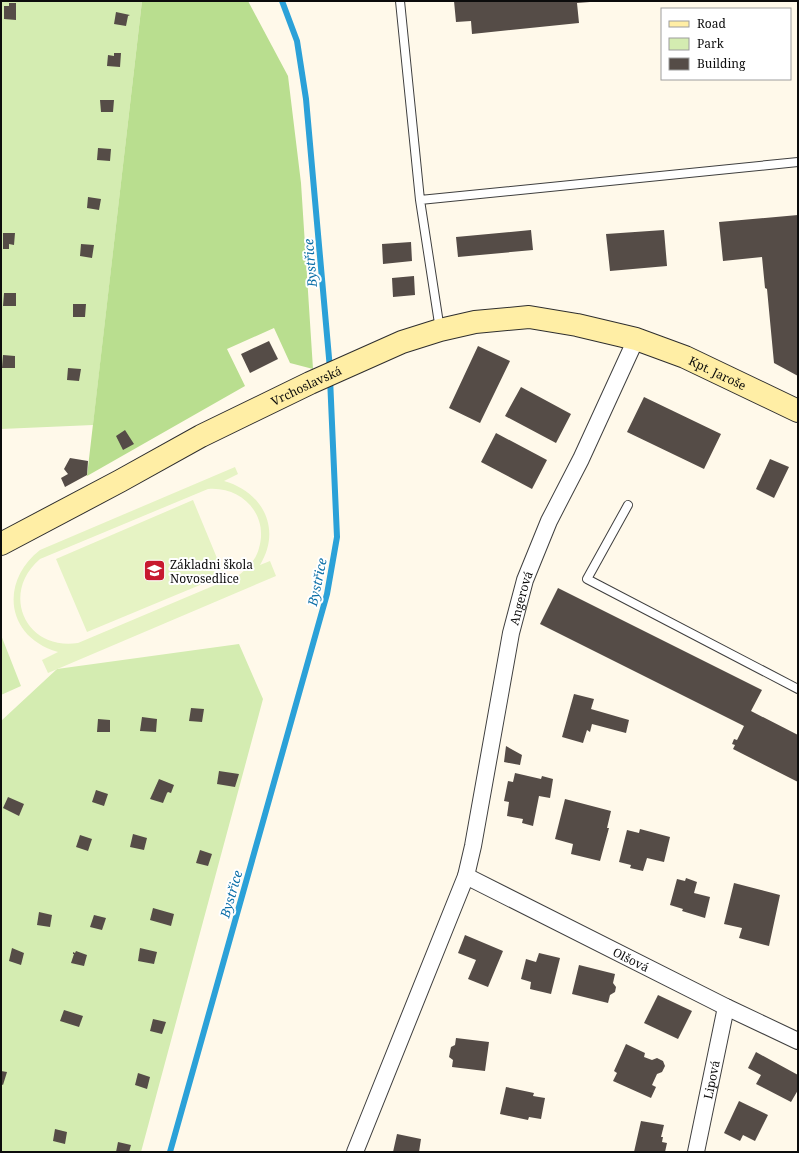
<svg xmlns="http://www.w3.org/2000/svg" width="799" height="1153" font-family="'Noto Serif',serif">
<rect width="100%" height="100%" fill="#fff9ea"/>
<path fill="#d4ecb1" d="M 1,1 L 142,1 L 93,425 L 1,429 Z
M 1,635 L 21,686 L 1,695 Z
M 239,644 L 263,699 L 141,1152 L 1,1152 L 1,721 L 57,669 Z"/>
<path fill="#b9de8f" d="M 142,1 L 248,1 L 288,76 L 301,183 L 313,369 L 290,363 L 274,328 L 227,349 L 245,386 L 87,476 Z"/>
<path fill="#e6f3c4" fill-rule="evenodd" d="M 235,467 L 238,474 L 224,481 C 263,492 282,529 260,565 L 270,561 L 276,576 L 48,673 L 42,660 L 58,652 C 5,637 0,581 40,550 ZM 208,489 C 241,486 269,514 259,548 C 256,560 248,568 239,575 L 78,643 C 25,651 0,593 40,559 Z
M 193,500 L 224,575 L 87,632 L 56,559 Z"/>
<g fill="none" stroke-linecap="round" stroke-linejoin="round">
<path stroke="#2ba1d8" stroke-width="6" d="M 282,1 L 297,41 L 306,99 L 330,369
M 170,1152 L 327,594 L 337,537 L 330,378"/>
</g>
<path fill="#554c47" d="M 454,1 L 590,1 L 590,2 L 577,3 L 579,23 L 472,34 L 471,21 L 456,22 Z
M 9,3 L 16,3 L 16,20 L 4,19 L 4,6 L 9,6 Z
M 116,12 L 130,15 L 128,16 L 126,26 L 114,24 Z
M 114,53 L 121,53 L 120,67 L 107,66 L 108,55 L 114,56 Z
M 100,100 L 114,100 L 113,112 L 101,112 Z
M 98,148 L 111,149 L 110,161 L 97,160 Z
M 88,197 L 101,199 L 99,210 L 87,208 Z
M 798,215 L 798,376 L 774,363 L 767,289 L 765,288 L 762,257 L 723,261 L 719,222 Z
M 531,230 L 533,250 L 458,257 L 456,237 Z
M 664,230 L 667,266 L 610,271 L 606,234 Z
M 3,233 L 15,233 L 14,245 L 9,244 L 9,249 L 3,249 Z
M 411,242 L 412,261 L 383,264 L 382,244 Z
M 81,244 L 94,245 L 92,258 L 80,256 Z
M 414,276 L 415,295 L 393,297 L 392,278 Z
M 4,293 L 16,293 L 16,306 L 3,306 Z
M 73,304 L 86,304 L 85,317 L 73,317 Z
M 269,341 L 278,359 L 250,373 L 241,354 Z
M 478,346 L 510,361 L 480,423 L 449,408 Z
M 3,355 L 15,356 L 15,368 L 2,368 Z
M 68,368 L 81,369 L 79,381 L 67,380 Z
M 521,387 L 571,414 L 556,443 L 505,416 Z
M 644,397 L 721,434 L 704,469 L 627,432 Z
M 125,430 L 134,444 L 123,450 L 116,436 Z
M 496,433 L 547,460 L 532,489 L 481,462 Z
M 70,458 L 88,461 L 87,475 L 65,487 L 61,478 L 68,474 L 64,469 Z
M 770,459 L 789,467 L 774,498 L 756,489 Z
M 558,588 L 762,690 L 751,711 L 798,735 L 798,782 L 733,749 L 735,745 L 732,744 L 734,739 L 737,740 L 744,726 L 540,624 Z
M 574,694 L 594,699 L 591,709 L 629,720 L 626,733 L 592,724 L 590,732 L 587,730 L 583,743 L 562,737 Z
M 191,708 L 204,709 L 202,722 L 189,721 Z
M 142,717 L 157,719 L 156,732 L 140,731 Z
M 98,719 L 110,720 L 110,732 L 97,732 Z
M 506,746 L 522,755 L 520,765 L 504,762 Z
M 219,771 L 239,774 L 235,787 L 217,784 Z
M 515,773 L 541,779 L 542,776 L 553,779 L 550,798 L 539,796 L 533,826 L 522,823 L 523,819 L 507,816 L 509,802 L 504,801 L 508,781 L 513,782 Z
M 159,779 L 174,785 L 171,793 L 168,792 L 167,793 L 163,803 L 150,799 Z
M 96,790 L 108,794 L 104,806 L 92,802 Z
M 8,797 L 24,804 L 19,816 L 3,808 Z
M 565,799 L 611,811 L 607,828 L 609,828 L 600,861 L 571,854 L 573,844 L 555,839 Z
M 640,829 L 670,837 L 664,862 L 647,858 L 643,871 L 630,868 L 631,865 L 619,862 L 627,830 L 639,833 Z
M 133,834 L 147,838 L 144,850 L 130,847 Z
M 80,835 L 92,839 L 88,851 L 76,847 Z
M 200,850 L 212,854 L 208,866 L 196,863 Z
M 686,878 L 697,882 L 694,893 L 710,897 L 705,918 L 682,911 L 683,909 L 670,905 L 677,879 L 685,881 Z
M 734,883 L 780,895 L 769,946 L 739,938 L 742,928 L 724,924 Z
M 153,908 L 174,914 L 171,926 L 150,920 Z
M 39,912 L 52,915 L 50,927 L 37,925 Z
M 94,915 L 106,918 L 102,930 L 90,927 Z
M 465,935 L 503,951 L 488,987 L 468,979 L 476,960 L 458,953 Z
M 12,948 L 24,953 L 21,965 L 9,961 Z
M 140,948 L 157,952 L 154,964 L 138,961 Z
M 76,951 L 87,955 L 84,966 L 71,963 L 74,954 L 73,954 L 73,952 L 75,953 Z
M 539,953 L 560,958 L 551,994 L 530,989 L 531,982 L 521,979 L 526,959 L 536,962 Z
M 579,965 L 615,974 L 613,983 L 616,987 L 615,992 L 610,995 L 608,1003 L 572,994 Z
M 658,995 L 692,1011 L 678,1039 L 644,1023 Z
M 64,1010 L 83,1016 L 79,1027 L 60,1021 Z
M 153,1019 L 166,1022 L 162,1034 L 150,1031 Z
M 456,1038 L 489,1042 L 485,1071 L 452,1067 L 453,1060 L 449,1057 L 451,1047 L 455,1045 Z
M 626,1044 L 645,1053 L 644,1057 L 652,1060 L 657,1058 L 663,1061 L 665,1066 L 662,1072 L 657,1074 L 652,1085 L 656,1087 L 651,1098 L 613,1081 L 617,1073 L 614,1071 Z
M 756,1052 L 798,1075 L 798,1090 L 791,1102 L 756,1084 L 761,1075 L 748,1068 Z
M 1,1071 L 7,1072 L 3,1085 L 1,1084 Z
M 138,1073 L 150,1077 L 147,1089 L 135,1085 Z
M 506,1087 L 534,1093 L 533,1096 L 545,1098 L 541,1119 L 529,1117 L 528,1120 L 500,1114 Z
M 739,1101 L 768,1115 L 755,1141 L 743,1135 L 740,1141 L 724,1133 Z
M 641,1121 L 664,1125 L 661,1137 L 663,1137 L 662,1142 L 667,1143 L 665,1152 L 634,1152 Z
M 55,1129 L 67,1132 L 65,1144 L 53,1141 Z
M 397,1134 L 421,1139 L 419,1152 L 393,1152 Z
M 118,1142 L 131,1145 L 129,1152 L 116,1152 Z"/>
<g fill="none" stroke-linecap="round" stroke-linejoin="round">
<defs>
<path id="lane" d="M 400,1 L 420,200
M 440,330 L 420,200 L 798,162
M 628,505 L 587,579 L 798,689"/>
<g id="street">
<path id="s1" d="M 466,876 L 726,1007 L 798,1041"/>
<path id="s2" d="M 355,1152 L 466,876 L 473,846 L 511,633 L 525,580 L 549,521 L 581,459 L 636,339"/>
<path id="s3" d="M 696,1152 L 726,1007"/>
</g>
<g id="secondary">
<path id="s4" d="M 1,544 L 120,481 L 201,436 L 310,383 L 402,342 L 440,330 L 475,322 L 529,317 L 577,325 L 636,339 L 685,357 L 798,411"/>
</g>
</defs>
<use href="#lane" stroke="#3f3f3f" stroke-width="10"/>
<use href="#street" stroke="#3f3f3f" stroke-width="18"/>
<use href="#secondary" stroke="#2e2e2e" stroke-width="24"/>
<use href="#lane" stroke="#fff" stroke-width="8"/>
<use href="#street" stroke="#fff" stroke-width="16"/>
<use href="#secondary" stroke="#ffeea5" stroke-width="22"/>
</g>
<defs>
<symbol id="school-square" viewBox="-11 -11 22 22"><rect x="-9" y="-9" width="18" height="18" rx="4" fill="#c7192f" stroke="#fff"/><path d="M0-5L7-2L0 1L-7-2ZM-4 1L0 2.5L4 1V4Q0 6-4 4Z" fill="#fff"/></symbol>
</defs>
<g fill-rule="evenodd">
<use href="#school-square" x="142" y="558" width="25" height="25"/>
</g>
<g text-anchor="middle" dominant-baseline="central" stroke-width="4" stroke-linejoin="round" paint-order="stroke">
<g font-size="12" fill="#0c0c0c" stroke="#fff">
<text stroke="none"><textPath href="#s4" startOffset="777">Kpt. Jaroše</textPath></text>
<text stroke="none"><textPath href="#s4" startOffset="344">Vrchoslavská</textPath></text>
<text stroke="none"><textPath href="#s2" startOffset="581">Angerová</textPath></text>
<text stroke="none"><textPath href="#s1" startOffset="185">Olšová</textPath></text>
<text stroke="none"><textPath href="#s3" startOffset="74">Lipová</textPath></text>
</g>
<g font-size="12" fill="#0c0c0c" stroke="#fff" text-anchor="start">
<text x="170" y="564">Základni škola<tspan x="170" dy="14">Novosedlice</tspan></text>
</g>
<g font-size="13" font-style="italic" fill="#0c6fa7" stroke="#fff">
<text transform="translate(310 263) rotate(-95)">Bystřice</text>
<text transform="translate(317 582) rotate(-78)">Bystřice</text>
<text transform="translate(231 894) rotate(-74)">Bystřice</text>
</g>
</g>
<rect width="799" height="1153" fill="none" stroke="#0c0c0c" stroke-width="4"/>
<rect x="661" y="8" width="130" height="72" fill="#ffffff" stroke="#9e9e9e"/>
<rect x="669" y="21" width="20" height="6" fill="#ffeea5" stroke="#9e9e9e"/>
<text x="697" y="28" font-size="12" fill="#0c0c0c">Road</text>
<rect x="669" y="38" width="20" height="12" fill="#d4ecb1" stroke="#9e9e9e"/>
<text x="697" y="48" font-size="12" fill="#0c0c0c">Park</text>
<rect x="669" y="58" width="20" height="12" fill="#554c47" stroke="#9e9e9e"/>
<text x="697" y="68" font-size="12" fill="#0c0c0c">Building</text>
</svg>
